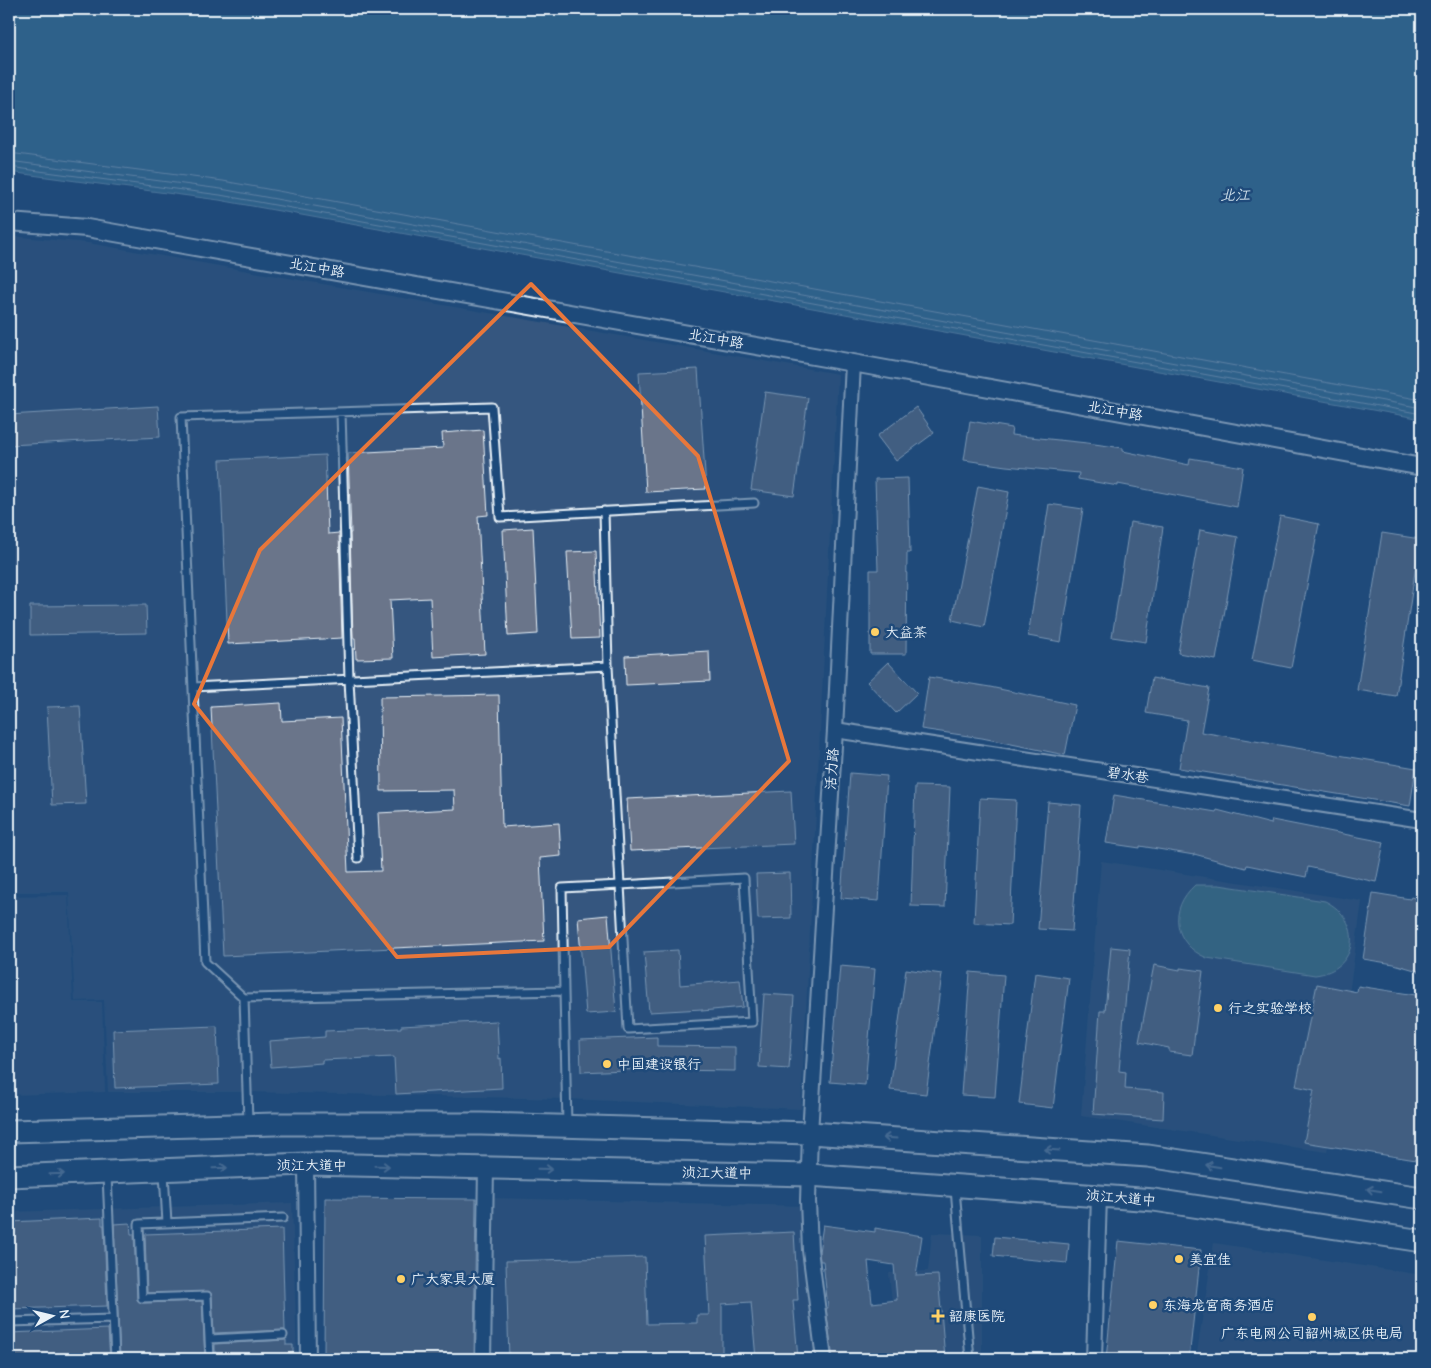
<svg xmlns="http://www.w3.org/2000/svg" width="1431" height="1368" font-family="'Comic Neue','LXGW WenKai TC',sans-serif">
<rect width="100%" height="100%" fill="#1f4a7a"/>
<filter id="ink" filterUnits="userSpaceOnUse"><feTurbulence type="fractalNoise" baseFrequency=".02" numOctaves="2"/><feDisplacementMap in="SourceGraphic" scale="10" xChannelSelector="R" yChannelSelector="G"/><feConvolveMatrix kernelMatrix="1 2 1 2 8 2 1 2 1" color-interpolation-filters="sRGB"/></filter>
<g filter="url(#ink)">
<path fill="#36577f" d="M 9,236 L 88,243 L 838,374 L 801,1109 L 568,1099 L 247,1092 L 108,1092 L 104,1000 L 75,1001 L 69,892 L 9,892 Z
M 1101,861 L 1362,901 L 1327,1152 L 1081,1116 Z
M 68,895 L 73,1002 L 102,1002 L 105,1092 L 9,1095 L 9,896 Z
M 490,1198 L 804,1206 L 820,1359 L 488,1359 Z
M 292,1203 L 297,1359 L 9,1359 L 9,1212 Z
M 932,1233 L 982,1235 L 982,1359 L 898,1359 L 889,1273 L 928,1271 Z
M 1214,1243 L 1422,1275 L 1422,1359 L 1196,1359 Z"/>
<path fill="#4d808c" stroke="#9ab8c2" d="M 1195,885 L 1219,885 L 1325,901 C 1364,920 1359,970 1315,975 L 1207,958 C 1173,944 1168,909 1195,885 Z"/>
<path fill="#437b9e" stroke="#85aac2" d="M 9,9 L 1422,9 L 1422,419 L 219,200 L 9,172 Z"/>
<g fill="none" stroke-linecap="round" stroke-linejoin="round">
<path stroke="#a6c2d4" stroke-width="1" d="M 9,153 L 223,181 L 1422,400
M 9,161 L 221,189 L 1422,408
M 9,167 L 220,195 L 1422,414"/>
</g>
<path fill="#6a748a" stroke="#e8f1f8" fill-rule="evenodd" d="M 698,369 L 706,489 L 646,492 L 639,372 Z
M 765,392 L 808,398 L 794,496 L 751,490 Z
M 158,406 L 160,437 L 9,445 L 9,415 Z
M 916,407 L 934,433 L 896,461 L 877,436 Z
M 970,421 L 1012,428 L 1011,435 L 1087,443 L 1123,448 L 1123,451 L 1189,465 L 1190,458 L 1243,467 L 1237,507 L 1118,484 L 1118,486 L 1078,479 L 1079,473 L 1006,466 L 964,460 Z
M 483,430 L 488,515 L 478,516 L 485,654 L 433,657 L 430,598 L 390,600 L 393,658 L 356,659 L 355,638 L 353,638 L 350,533 L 351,533 L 348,453 L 443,448 L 442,433 Z
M 325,455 L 328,534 L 339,533 L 342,638 L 228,644 L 220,460 Z
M 908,478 L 910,553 L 907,553 L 906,654 L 870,654 L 870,570 L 878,570 L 875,479 Z
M 978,486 L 1009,492 L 984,627 L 952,620 Z
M 1049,504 L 1083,509 L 1061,642 L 1028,636 Z
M 1280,516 L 1319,524 L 1291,668 L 1252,660 Z
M 1130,522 L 1163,527 L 1146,642 L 1112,637 Z
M 533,528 L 538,634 L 508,636 L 503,530 Z
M 1200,530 L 1238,537 L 1216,660 L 1178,653 Z
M 1382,533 L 1420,539 L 1396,696 L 1357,690 Z
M 596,551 L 600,638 L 572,639 L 567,552 Z
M 146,605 L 147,633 L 30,635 L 30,606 Z
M 709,651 L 710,681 L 626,685 L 625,656 Z
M 888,662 L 917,693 L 896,713 L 867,682 Z
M 929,677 L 990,687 L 1075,705 L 1065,755 L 982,738 L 921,729 Z
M 1152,678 L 1209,688 L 1201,732 L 1416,768 L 1410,806 L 1179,768 L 1187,720 L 1146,713 Z
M 499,695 L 502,827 L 559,823 L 561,856 L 540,858 L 544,941 L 223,956 L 211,707 L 281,703 L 282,721 L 341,718 L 348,872 L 381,871 L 378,813 L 455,809 L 454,790 L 381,791 L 380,697 Z
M 80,706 L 86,804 L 52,805 L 47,707 Z
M 850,773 L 887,776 L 879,901 L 841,898 Z
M 915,786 L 950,787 L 945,907 L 911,906 Z
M 791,791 L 794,844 L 630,851 L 627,799 Z
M 1114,795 L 1216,812 L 1217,810 L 1271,824 L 1272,820 L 1384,842 L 1376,882 L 1308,867 L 1306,877 L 1247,865 L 1246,868 L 1194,854 L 1194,855 L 1140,846 L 1140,848 L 1106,843 Z
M 980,798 L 1016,800 L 1010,925 L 974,923 Z
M 1048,802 L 1081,805 L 1072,931 L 1038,929 Z
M 790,873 L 791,918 L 758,919 L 756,874 Z
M 1373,893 L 1410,899 L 1411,897 L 1422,901 L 1422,972 L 1394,964 L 1363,959 Z
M 608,915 L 616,1012 L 586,1014 L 578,918 Z
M 1111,947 L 1130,949 L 1119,1071 L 1126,1072 L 1125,1089 L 1164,1092 L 1163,1119 L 1093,1114 L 1100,1011 L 1105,1011 Z
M 678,950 L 680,985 L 740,980 L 743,1007 L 702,1011 L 702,1009 L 649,1012 L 644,952 Z
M 1154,965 L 1180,970 L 1180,968 L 1203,971 L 1192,1055 L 1169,1052 L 1169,1048 L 1139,1042 Z
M 840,966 L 875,969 L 865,1085 L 830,1082 Z
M 906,969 L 942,974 L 926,1094 L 890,1090 Z
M 970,972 L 1004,975 L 995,1097 L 961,1095 Z
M 1035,973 L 1069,978 L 1053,1108 L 1019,1104 Z
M 1317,984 L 1357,992 L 1358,986 L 1422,996 L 1422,1118 L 1416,1160 L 1304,1142 L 1314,1090 L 1296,1086 Z
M 764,994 L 794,996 L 789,1069 L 759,1067 Z
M 497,1021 L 499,1059 L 501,1058 L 502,1088 L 396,1094 L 394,1057 L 322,1060 L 322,1063 L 271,1067 L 269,1041 L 325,1037 L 325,1031 L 401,1028 L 401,1026 Z
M 217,1026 L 219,1084 L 115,1088 L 113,1030 Z
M 657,1037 L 657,1046 L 735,1047 L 735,1071 L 668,1070 L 668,1068 L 581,1072 L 580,1040 Z
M 325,1198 L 476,1199 L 474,1359 L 324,1359 Z
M 102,1218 L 102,1225 L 104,1225 L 107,1306 L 9,1309 L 9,1222 Z
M 130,1223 L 131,1234 L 134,1234 L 137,1300 L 142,1303 L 202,1301 L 205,1359 L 120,1359 L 114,1224 Z
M 823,1225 L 875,1232 L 875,1228 L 922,1236 L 916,1276 L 938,1275 L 945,1359 L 833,1359 L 826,1308 L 828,1308 L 823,1261 L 820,1261 L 819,1252 ZM 868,1261 L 894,1265 L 897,1300 L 872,1303 Z
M 282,1229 L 285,1330 L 214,1333 L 212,1296 L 210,1292 L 147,1293 L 145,1234 Z
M 794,1232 L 798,1300 L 793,1300 L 798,1359 L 756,1359 L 751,1302 L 722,1304 L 722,1359 L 509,1359 L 506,1261 L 645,1257 L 647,1324 L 697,1323 L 697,1315 L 709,1315 L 705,1236 Z
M 995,1237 L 1069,1244 L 1067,1263 L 993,1256 Z
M 1118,1241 L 1201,1250 L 1189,1359 L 1106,1359 Z
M 108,1329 L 110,1359 L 9,1359 L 9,1333 Z
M 286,1340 L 286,1345 L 293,1345 L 293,1359 L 215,1359 L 215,1344 Z"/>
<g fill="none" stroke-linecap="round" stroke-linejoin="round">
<defs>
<path id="service" d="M 341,412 L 349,679 L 358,858
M 193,687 L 608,666
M 744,878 L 752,1022 L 628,1029 L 620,885 Z
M 564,991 L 562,888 L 620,885 L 608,666 L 604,511
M 244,998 L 205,962 L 181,417 L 492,407 L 500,517 L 754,503
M 248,1122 L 244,998 L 564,991 L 567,1124
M 164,1173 L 167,1223
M 107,1175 L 115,1359
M 955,1189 L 970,1359
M 9,1322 L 113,1319
M 209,1339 L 283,1335
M 210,1359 L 207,1296 L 142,1298 L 139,1224 L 283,1218"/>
<path id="minor" d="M 835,730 L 1422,820
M 306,1164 L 308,1359
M 483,1359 L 486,1168
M 824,1359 L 810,1250 L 808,1201 L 810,1133 L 835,730 L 853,363
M 1094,1359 L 1099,1196"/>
<path id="tertiary" d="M 9,222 L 87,228 L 853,363 L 1422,467"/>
<path id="primary" d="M 9,1131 L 275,1124 L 481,1124 L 810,1133 L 1148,1156 L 1422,1198
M 9,1176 L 306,1164 L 809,1175 L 1154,1200 L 1422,1241"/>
</defs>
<use href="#service" stroke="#e8f1f8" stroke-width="11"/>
<use href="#minor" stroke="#e8f1f8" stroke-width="18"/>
<use href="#tertiary" stroke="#e8f1f8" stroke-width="20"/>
<use href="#primary" stroke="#e8f1f8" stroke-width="25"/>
<use href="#service" stroke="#1f4a7a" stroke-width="7"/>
<use href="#minor" stroke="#1f4a7a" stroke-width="14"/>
<use href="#tertiary" stroke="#1f4a7a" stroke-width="16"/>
<use href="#primary" stroke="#1f4a7a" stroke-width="21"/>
</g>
<defs><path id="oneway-shaft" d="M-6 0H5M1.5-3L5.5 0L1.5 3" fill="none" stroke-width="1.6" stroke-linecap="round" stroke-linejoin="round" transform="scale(1.25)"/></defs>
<g stroke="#6f8dac">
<use href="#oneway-shaft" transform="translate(890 1138) rotate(-176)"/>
<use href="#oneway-shaft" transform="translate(1052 1150) rotate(-176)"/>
<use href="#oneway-shaft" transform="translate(382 1166) rotate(1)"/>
<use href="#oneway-shaft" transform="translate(1213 1166) rotate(-171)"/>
<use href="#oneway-shaft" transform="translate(220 1168) rotate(-2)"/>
<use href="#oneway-shaft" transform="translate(545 1169) rotate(1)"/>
<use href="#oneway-shaft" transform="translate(57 1174) rotate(-2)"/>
<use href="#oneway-shaft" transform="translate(1374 1190) rotate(-171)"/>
</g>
</g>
<path d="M0 0H1431V1368H0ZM 531,284 L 698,456 L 789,761 L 609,947 L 397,957 L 194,704 L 260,550 Z" fill="#1f4a7a" fill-opacity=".55" fill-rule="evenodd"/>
<path fill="none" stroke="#e8773b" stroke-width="4" stroke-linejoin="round" d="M 531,284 L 698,456 L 789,761 L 609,947 L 397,957 L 194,704 L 260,550 Z"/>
<g fill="#ffd166" stroke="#1f4a7a" stroke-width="2">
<circle cx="875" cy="632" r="5"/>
<circle cx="1218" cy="1008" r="5"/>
<circle cx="607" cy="1064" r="5"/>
<circle cx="1179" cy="1259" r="5"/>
<circle cx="401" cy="1279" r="5"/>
<circle cx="1153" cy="1305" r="5"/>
<path d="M935.5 1308.5h5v5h5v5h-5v5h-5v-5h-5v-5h5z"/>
<circle cx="1312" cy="1317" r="5"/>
</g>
<g text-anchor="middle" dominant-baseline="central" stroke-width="5" stroke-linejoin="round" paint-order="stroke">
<g font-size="14" fill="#e8f1f8" stroke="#1f4a7a">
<text transform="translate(317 268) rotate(10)">北江中路</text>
<text transform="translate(716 339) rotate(10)">北江中路</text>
<text transform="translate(1115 411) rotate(10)">北江中路</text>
<text transform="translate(832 769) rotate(-86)">活力路</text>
<text transform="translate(1128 775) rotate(9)">碧水巷</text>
<text x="312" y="1165">浈江大道中</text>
<text transform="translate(717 1173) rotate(1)">浈江大道中</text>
<text transform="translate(1121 1198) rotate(5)">浈江大道中</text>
</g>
<g font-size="14" fill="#e8f1f8" stroke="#1f4a7a" text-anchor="start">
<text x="885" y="632">大益茶</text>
<text x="1228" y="1008">行之实验学校</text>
<text x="617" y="1064">中国建设银行</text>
<text x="1189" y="1259">美宜佳</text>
<text x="411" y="1279">广大家具大厦</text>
<text x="1163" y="1305">东海龙宫商务酒店</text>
<text x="949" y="1316">韶康医院</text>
<text x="1312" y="1333" text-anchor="middle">广东电网公司韶州城区供电局</text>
</g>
<g font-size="15" font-style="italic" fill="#cfdfea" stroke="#1f4a7a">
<text x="1235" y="195">北江</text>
</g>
</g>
<rect width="1431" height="1368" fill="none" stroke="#1f4a7a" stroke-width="30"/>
<rect x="15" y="15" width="1401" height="1338" fill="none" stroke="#e8f1f8" stroke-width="2" filter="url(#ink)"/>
<g transform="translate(52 1316) rotate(82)" stroke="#1f4a7a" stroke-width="4" paint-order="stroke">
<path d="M0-4L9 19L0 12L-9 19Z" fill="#e8f1f8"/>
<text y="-8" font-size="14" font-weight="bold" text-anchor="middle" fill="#e8f1f8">N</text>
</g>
</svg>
